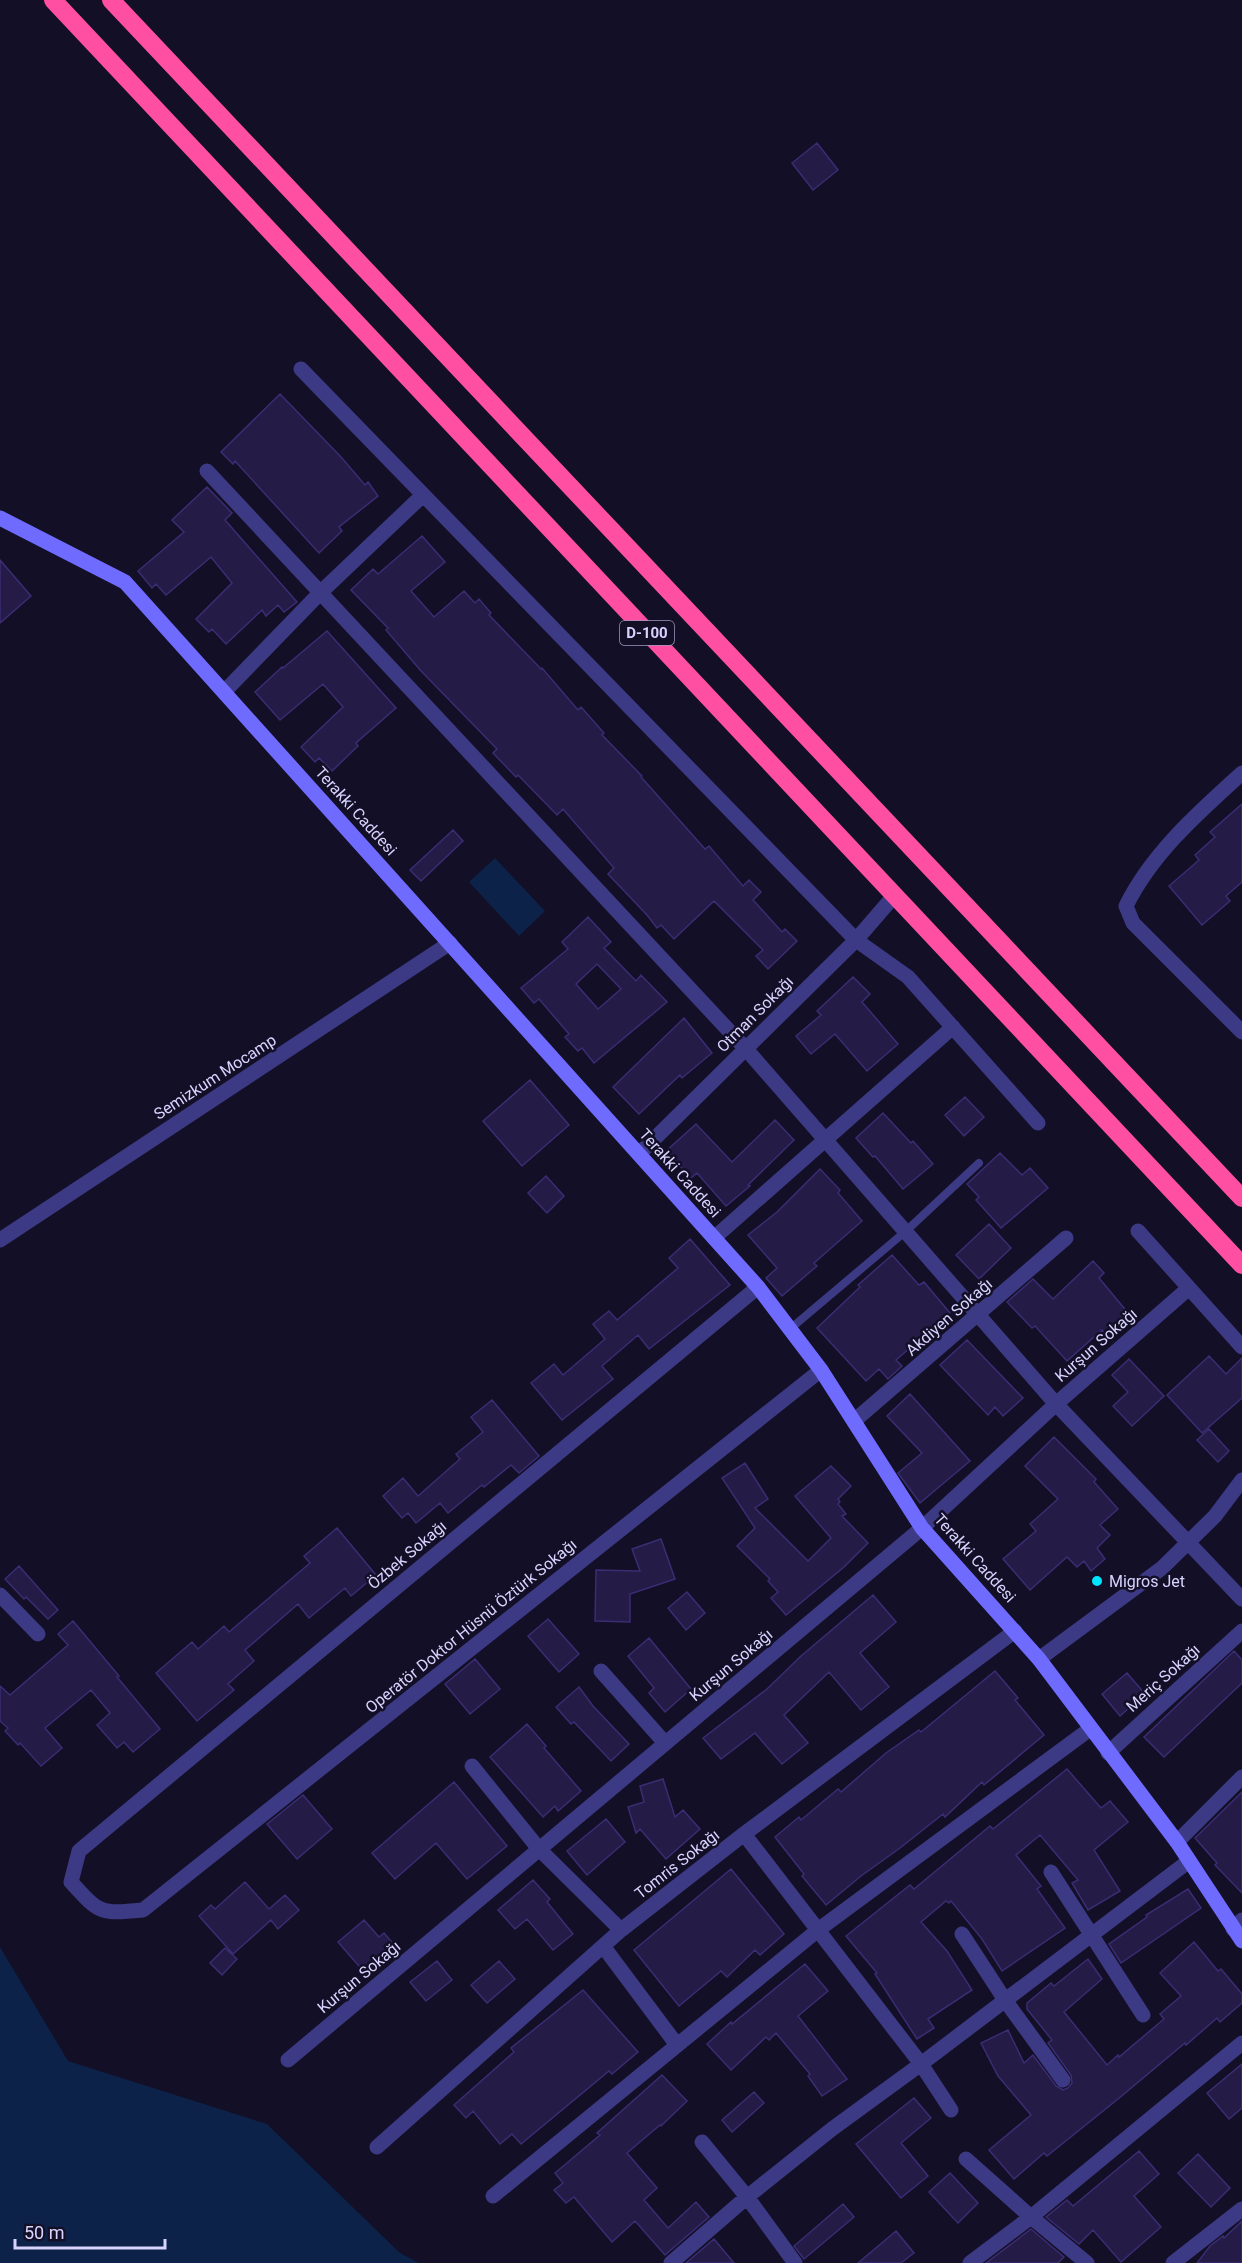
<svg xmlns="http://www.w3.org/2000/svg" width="1242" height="2263" font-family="Roboto,sans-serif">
<rect width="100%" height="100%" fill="#130f26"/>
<path fill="#0c2248" d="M 495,858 L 545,911 L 519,936 L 469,882 Z
M 0,1947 L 68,2061 L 267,2124 L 400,2253 L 419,2263 L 0,2263 Z"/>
<path fill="#241b47" stroke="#3b2d73" stroke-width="1.5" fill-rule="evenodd" d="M 817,143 L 838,170 L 813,190 L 792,163 Z
M 280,394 L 341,457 L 365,485 L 368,482 L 378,496 L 339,527 L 342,531 L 319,553 L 235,461 L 233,464 L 221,452 Z
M 207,487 L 232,513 L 225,520 L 297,602 L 284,612 L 278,605 L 266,616 L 262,610 L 226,644 L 212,629 L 209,632 L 196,619 L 232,583 L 211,557 L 166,595 L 156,584 L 152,588 L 138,571 L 184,532 L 172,520 Z
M 422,536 L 445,562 L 411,591 L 434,617 L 464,591 L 475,603 L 479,599 L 491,613 L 489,615 L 541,669 L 542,668 L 578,710 L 581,707 L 604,733 L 602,735 L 642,776 L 641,777 L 705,849 L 709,846 L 743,886 L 749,880 L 761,892 L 753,900 L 782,932 L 785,929 L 797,941 L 768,969 L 756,956 L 763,950 L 714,901 L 674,939 L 661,925 L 657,928 L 647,915 L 608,874 L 614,868 L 563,809 L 557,815 L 518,775 L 516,777 L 493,753 L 497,749 L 421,671 L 386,630 L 388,628 L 351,590 L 373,569 L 378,574 Z
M 0,560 L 31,596 L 0,623 Z
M 327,631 L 396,708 L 356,743 L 358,746 L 332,771 L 319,758 L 315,762 L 301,747 L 343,707 L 323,684 L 280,720 L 255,692 L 282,667 L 283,668 Z
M 1242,804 L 1242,882 L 1226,896 L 1230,901 L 1202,925 L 1169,886 L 1199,860 L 1195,855 L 1215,837 L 1210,832 Z
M 453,830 L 463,841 L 421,881 L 410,870 Z
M 588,917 L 611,942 L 604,948 L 636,981 L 641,975 L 667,1002 L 594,1063 L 582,1048 L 578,1051 L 565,1037 L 569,1034 L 539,999 L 534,1003 L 521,988 L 568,949 L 562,942 ZM 597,964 L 621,989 L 598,1009 L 576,984 Z
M 853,977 L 870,994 L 862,1002 L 898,1044 L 867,1071 L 835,1034 L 811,1054 L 796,1036 L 821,1015 L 817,1011 Z
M 684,1018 L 712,1053 L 682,1078 L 680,1075 L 639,1114 L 613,1087 Z
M 530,1080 L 569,1125 L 522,1166 L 483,1121 Z
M 965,1097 L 984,1117 L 964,1136 L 945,1115 Z
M 883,1113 L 911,1143 L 913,1141 L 933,1164 L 903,1189 L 875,1156 L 873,1157 L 856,1138 Z
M 775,1120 L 794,1140 L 748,1185 L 750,1186 L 726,1206 L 697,1173 L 691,1178 L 666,1151 L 696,1124 L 732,1162 Z
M 1000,1153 L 1022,1175 L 1030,1168 L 1048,1188 L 1001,1228 L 976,1200 L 979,1197 L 967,1184 Z
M 820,1169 L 840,1190 L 838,1193 L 862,1221 L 814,1263 L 817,1266 L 782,1296 L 766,1278 L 777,1268 L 748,1235 L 777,1212 Z
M 546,1176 L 564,1196 L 547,1213 L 528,1193 Z
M 989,1224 L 1011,1248 L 979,1279 L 956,1255 Z
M 690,1239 L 730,1285 L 649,1349 L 638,1335 L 602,1366 L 613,1379 L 562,1420 L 531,1383 L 554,1364 L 563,1375 L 605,1339 L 593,1324 L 609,1311 L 617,1320 L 678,1268 L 669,1258 Z
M 892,1255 L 919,1285 L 924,1282 L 950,1313 L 896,1360 L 902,1366 L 888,1379 L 879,1369 L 866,1381 L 817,1328 L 860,1287 L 858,1285 Z
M 1093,1261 L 1104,1273 L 1099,1278 L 1129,1314 L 1105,1335 L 1102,1330 L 1067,1361 L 1035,1326 L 1032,1328 L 1007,1302 L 1033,1279 L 1053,1299 Z
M 967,1340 L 1023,1398 L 1003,1416 L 995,1407 L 988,1415 L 940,1365 Z
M 1209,1356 L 1226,1374 L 1242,1358 L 1242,1398 L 1202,1433 L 1167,1395 Z
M 1129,1359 L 1164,1396 L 1132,1426 L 1113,1406 L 1128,1392 L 1112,1375 Z
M 910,1394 L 970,1461 L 920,1503 L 898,1473 L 922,1453 L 887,1416 Z
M 492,1400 L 539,1456 L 519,1473 L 511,1465 L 484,1487 L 482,1485 L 448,1513 L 440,1503 L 416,1523 L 408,1513 L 402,1518 L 383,1496 L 403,1478 L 418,1496 L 460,1459 L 456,1454 L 483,1432 L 471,1417 Z
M 1209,1429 L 1229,1451 L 1218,1462 L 1197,1440 Z
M 1054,1437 L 1096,1479 L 1094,1482 L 1118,1509 L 1100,1525 L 1110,1535 L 1097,1548 L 1105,1559 L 1091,1571 L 1084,1561 L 1077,1567 L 1067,1557 L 1030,1590 L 1003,1559 L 1036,1531 L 1030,1524 L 1058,1499 L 1025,1466 Z
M 745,1463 L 768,1499 L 755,1508 L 808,1561 L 831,1538 L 795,1496 L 831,1466 L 851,1486 L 838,1499 L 840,1502 L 838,1504 L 846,1514 L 842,1516 L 868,1543 L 844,1567 L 786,1615 L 771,1598 L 778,1592 L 768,1581 L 770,1579 L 737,1546 L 755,1528 L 722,1478 Z
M 337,1528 L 376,1575 L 351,1596 L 345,1588 L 309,1618 L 298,1604 L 245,1650 L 254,1661 L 228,1684 L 234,1690 L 197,1721 L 156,1673 L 192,1642 L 198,1649 L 224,1626 L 229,1632 L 310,1563 L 304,1556 Z
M 661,1539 L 675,1579 L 630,1594 L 630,1622 L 595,1621 L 596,1570 L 640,1571 L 632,1549 Z
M 19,1566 L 58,1610 L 48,1619 L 26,1597 L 24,1599 L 5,1579 Z
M 687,1592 L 705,1613 L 686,1630 L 668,1608 Z
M 873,1595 L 896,1622 L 860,1653 L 889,1687 L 861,1710 L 829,1672 L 784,1715 L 808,1743 L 782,1764 L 755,1733 L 721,1759 L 703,1738 L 767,1689 L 801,1656 Z
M 548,1619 L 579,1654 L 559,1672 L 528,1636 Z
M 73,1621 L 119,1676 L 117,1677 L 160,1729 L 133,1752 L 124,1742 L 117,1748 L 97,1725 L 110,1713 L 91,1690 L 45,1728 L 62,1748 L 41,1766 L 20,1743 L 18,1745 L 5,1731 L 8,1728 L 0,1721 L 0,1686 L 10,1695 L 68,1645 L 58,1634 Z
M 649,1638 L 691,1689 L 665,1712 L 649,1693 L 654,1688 L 628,1656 Z
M 1234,1651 L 1242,1660 L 1242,1683 L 1164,1757 L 1144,1737 Z
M 475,1659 L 500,1689 L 470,1714 L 445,1684 Z
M 995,1671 L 1018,1698 L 1015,1700 L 1044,1735 L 984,1785 L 982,1782 L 945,1817 L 943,1814 L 900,1848 L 861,1876 L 826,1905 L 802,1876 L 804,1874 L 775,1837 L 799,1817 L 801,1820 L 838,1789 L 841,1792 L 886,1753 L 919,1730 L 921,1732 Z
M 1127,1673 L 1145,1694 L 1120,1716 L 1102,1694 Z
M 579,1687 L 593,1706 L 629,1744 L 611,1761 L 574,1722 L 571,1724 L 556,1707 Z
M 527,1724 L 546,1746 L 544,1748 L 581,1791 L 558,1811 L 555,1806 L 543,1817 L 490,1757 Z
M 1067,1769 L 1101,1808 L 1110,1801 L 1128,1822 L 1094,1850 L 1120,1891 L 1088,1910 L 1072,1883 L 1078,1880 L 1040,1835 L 1016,1855 L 1041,1886 L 1037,1889 L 1065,1928 L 1002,1971 L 982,1939 L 951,1901 L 949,1903 L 946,1901 L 921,1922 L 947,1951 L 972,1990 L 928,2019 L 934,2028 L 917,2039 L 875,1974 L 877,1973 L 846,1936 L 910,1885 L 914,1889 L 990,1826 L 993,1829 Z
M 663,1779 L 675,1817 L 683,1810 L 700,1829 L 666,1859 L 640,1829 L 636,1833 L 628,1807 L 644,1802 L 640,1786 Z
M 454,1782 L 507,1846 L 467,1879 L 436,1843 L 395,1879 L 372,1853 Z
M 1242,1792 L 1242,1893 L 1215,1865 L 1217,1863 L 1195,1838 Z
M 303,1795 L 332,1829 L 297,1859 L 267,1824 Z
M 606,1819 L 625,1842 L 587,1875 L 567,1851 Z
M 731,1869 L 784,1934 L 760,1955 L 755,1950 L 727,1977 L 721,1971 L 679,2006 L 634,1950 Z
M 533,1880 L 550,1899 L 547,1902 L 573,1934 L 553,1950 L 527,1919 L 515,1929 L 498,1910 Z
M 245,1882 L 269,1909 L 285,1895 L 299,1910 L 278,1929 L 271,1920 L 233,1954 L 199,1916 L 211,1905 L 215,1909 Z
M 1188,1889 L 1201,1908 L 1121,1963 L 1109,1944 L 1147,1917 L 1146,1915 Z
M 364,1920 L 379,1937 L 384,1933 L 396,1947 L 365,1973 L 338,1942 Z
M 1194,1942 L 1218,1971 L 1221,1969 L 1242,1994 L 1242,2003 L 1220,2022 L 1217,2018 L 1186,2045 L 1185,2043 L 1118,2099 L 1047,2156 L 1044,2153 L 1014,2179 L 989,2150 L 1031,2115 L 998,2076 L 981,2043 L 1008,2030 L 1024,2063 L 1033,2055 L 1056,2086 L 1063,2090 L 1068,2088 L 1072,2083 L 1071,2075 L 1048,2043 L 1052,2040 L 1027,2009 L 1027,2003 L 1051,1983 L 1054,1986 L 1088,1959 L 1102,1979 L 1064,2012 L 1107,2065 L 1118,2055 L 1119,2057 L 1164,2019 L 1160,2014 L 1181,1996 L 1160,1973 Z
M 225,1948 L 237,1959 L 222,1975 L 210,1963 Z
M 437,1961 L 452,1980 L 426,2001 L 410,1982 Z
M 499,1961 L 515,1979 L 487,2003 L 471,1985 Z
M 805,1964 L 828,1991 L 798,2016 L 847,2079 L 822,2096 L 808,2076 L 810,2074 L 776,2033 L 769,2040 L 766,2037 L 731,2070 L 707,2044 L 731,2022 L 732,2024 Z
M 583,1990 L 638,2052 L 612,2074 L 609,2071 L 521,2144 L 512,2134 L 500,2144 L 473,2111 L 466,2118 L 454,2105 L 514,2052 L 511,2048 Z
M 1242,2064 L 1242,2108 L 1229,2119 L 1207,2093 Z
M 662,2075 L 687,2101 L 661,2126 L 660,2125 L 627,2153 L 657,2188 L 644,2200 L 668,2228 L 696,2202 L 709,2217 L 665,2255 L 635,2221 L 612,2242 L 574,2197 L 566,2203 L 554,2190 L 563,2183 L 555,2173 L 600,2135 L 597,2133 Z
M 754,2092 L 764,2103 L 732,2132 L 722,2120 Z
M 914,2098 L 931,2118 L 901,2143 L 928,2176 L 901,2198 L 856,2144 Z
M 1139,2151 L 1159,2174 L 1134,2196 L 1161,2227 L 1121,2262 L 1093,2230 L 1079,2244 L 1046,2217 L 1067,2200 L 1073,2206 Z
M 1198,2154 L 1230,2188 L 1211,2207 L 1178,2173 Z
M 950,2173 L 978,2203 L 958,2223 L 929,2192 Z
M 843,2204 L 854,2217 L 804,2259 L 794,2246 Z
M 1242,2221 L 1242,2263 L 1197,2263 L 1210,2246 L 1223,2236 L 1224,2238 Z
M 1031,2229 L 1064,2257 L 1058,2263 L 986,2263 Z
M 896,2231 L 914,2253 L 901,2263 L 858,2263 Z
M 714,2239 L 734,2263 L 686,2263 Z"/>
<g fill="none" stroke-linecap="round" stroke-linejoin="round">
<path stroke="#3d3a85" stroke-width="8" d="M 790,1329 L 906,1231 L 979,1163"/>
<path stroke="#3d3a85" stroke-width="15" d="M 301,369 L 856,940 L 908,977 L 1038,1123
M 207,471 L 746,1049 L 1056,1404 L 1242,1599
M 224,692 L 320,593 L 423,495
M 1242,773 C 1199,812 1152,853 1126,906 L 1133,923 L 1242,1032
M 639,1154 L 856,940 L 894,896
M 1138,1231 L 1242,1347
M 714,1238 L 953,1027
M 0,1240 L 450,943
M 758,1287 L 79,1851 L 71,1882 C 100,1914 100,1914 143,1910 L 821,1370
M 854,1421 L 1066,1238
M 0,1595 L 38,1634
M 1039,1659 L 1162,1568 L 1215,1516 L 1242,1480
M 601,1671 L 665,1743
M 1108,1753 L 1242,1631
M 472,1766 L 539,1849 L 621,1930
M 744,1834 L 921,2064 L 951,2110
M 1177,1842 L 1242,1777
M 1051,1872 L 1143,2015
M 1233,1929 L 1242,1920
M 962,1934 L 1005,2000 L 1063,2080
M 603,1946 L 677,2045
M 288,2060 L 922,1528 L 1056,1404 L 1189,1288
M 702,2142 L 747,2197 L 795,2263
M 377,2147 L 621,1930 L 744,1834 L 1015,1631
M 966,2159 L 1031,2217 L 1087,2263
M 493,2196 L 818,1930 L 1090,1729
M 671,2263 L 747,2197 L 832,2129 L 921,2064 L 1189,1861
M 970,2263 L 1031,2217 L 1242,2043
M 1173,2263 L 1242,2209"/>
<path stroke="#6f6bff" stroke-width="15" d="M 0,518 L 125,582 L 758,1287 L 821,1370 L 922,1528 L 1039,1659 L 1177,1842 L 1242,1941"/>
<path stroke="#ff4fa3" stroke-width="18" d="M 53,0 L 1242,1265
M 111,0 L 1242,1198"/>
</g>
<circle fill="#00e5ff" stroke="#130f26" stroke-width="2" cx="1097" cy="1581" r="6"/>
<g text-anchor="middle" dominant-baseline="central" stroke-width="5" stroke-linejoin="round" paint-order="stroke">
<rect fill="#130f26" stroke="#9e99be" stroke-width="1.5" x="620" y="621" width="54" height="24" rx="4.5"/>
<g font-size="15" font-weight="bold" fill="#d9d4ff">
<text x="647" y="633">D-100</text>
</g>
<g font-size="16" fill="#d9d4ff" stroke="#130f26">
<text transform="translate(356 811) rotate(48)">Terakki Caddesi</text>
<text transform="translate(755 1014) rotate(-45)">Otman Sokağı</text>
<text transform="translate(215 1077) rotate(-33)">Semizkum Mocamp</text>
<text transform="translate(680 1173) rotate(48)">Terakki Caddesi</text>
<text transform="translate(949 1317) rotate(-41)">Akdiyen Sokağı</text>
<text transform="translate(1096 1345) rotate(-41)">Kurşun Sokağı</text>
<text transform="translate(407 1555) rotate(-40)">Özbek Sokağı</text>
<text transform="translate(975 1558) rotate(48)">Terakki Caddesi</text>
<text transform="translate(471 1626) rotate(-39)">Operatör Doktor Hüsnü Öztürk Sokağı</text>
<text transform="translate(731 1665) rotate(-40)">Kurşun Sokağı</text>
<text transform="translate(1163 1678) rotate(-42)">Meriç Sokağı</text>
<text transform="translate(677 1864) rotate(-38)">Tomris Sokağı</text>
<text transform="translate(359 1977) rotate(-40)">Kurşun Sokağı</text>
</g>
<g font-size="16" fill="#d9d4ff" stroke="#130f26" text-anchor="start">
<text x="1109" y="1581">Migros Jet</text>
</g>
</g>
<path d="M15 2239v9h150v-9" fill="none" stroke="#d9d4ff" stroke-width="3"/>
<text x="24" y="2239" font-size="18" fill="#d9d4ff" stroke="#130f26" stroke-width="4.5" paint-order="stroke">50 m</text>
</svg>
